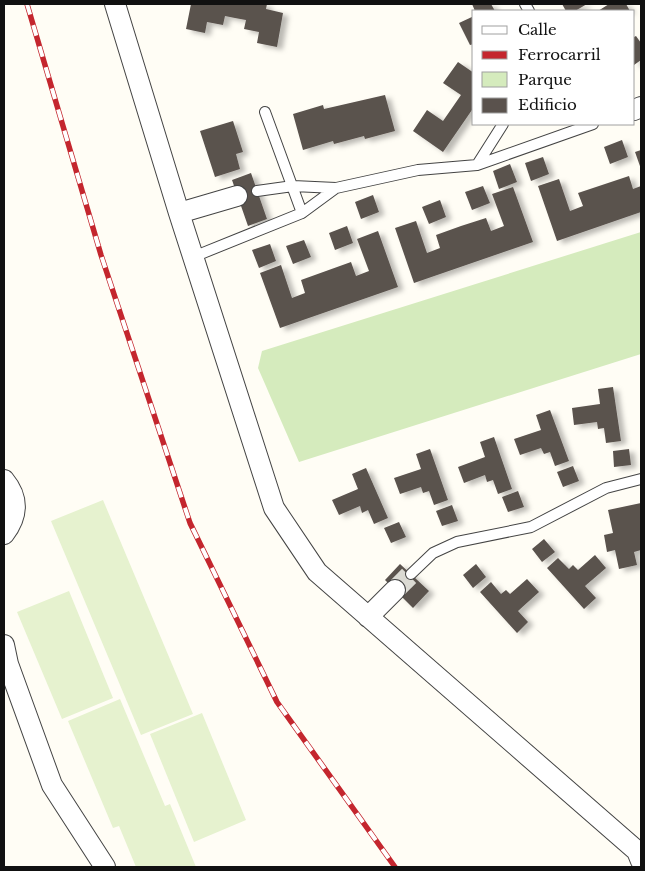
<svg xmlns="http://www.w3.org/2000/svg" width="645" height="871" font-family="'Libre Baskerville',serif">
<defs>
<filter id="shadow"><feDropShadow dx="5.5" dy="3" stdDeviation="2.5" flood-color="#0004"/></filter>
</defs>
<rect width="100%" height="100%" fill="#fffdf5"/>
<path fill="#d5ebbd" d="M 641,232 L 641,354 L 299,462 L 258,368 L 262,351 Z"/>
<path fill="#e6f2cf" d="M 103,500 L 193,714 L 141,735 L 51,521 Z
M 69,591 L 113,698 L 62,719 L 17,612 Z
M 120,699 L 165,806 L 170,804 L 196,867 L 136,867 L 119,826 L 113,828 L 68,721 Z
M 202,713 L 246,820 L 194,842 L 150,734 Z"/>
<path fill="#5a524d" filter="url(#shadow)" d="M 191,4 L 267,4 L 266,9 L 283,13 L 277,47 L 257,43 L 259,32 L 244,29 L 246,20 L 235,18 L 225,16 L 223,25 L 207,22 L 205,33 L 186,29 Z
M 472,4 L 491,4 L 495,11 L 475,11 Z
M 562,4 L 587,4 L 575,11 L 566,11 Z
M 609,4 L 626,4 L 630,11 L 598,11 Z
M 474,16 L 474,44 L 470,45 L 459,23 Z
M 636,36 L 641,43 L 641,60 L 634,65 L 634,37 Z
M 458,62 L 474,73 L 474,107 L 443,152 L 413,131 L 427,110 L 443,121 L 461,95 L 443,83 Z
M 385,95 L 395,131 L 365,139 L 364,136 L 334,144 L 333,141 L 303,150 L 293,114 L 323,105 L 324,109 Z
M 233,121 L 243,152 L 236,154 L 240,169 L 215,177 L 200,131 Z
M 622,140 L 628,157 L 610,164 L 604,147 Z
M 641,150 L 641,169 L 635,152 Z
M 543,157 L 549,174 L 531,181 L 525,163 Z
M 510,164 L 517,182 L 499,189 L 493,171 Z
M 251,173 L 267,219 L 248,226 L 232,180 Z
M 629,176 L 633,189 L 641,186 L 641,212 L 557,241 L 538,186 L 559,179 L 570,211 L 583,206 L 578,193 Z
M 483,186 L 490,203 L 472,210 L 465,192 Z
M 513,187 L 533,242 L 414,283 L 395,228 L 416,221 L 427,253 L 440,248 L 436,235 L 461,226 L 486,218 L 491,231 L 504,226 L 492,194 Z
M 373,195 L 379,212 L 361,219 L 355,202 Z
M 440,200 L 446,217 L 429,224 L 422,207 Z
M 347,226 L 353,243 L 335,250 L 329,233 Z
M 378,231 L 398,287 L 280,328 L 260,273 L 281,265 L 292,298 L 305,293 L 301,280 L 351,262 L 356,276 L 369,271 L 357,239 Z
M 304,240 L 311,257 L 293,264 L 286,246 Z
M 270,244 L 276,261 L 259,268 L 252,250 Z
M 613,387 L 621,441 L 606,443 L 604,428 L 598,429 L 597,422 L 574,425 L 572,408 L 600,404 L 598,389 Z
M 550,410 L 569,461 L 555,466 L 550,452 L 544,454 L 541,448 L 520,455 L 514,439 L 541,430 L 536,415 Z
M 494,437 L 512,489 L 498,494 L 493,480 L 487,482 L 485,475 L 464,483 L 458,467 L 485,457 L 480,442 Z
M 430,449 L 448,500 L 434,505 L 429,491 L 423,493 L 421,487 L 400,494 L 394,478 L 421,469 L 416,454 Z
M 629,449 L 631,465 L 614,467 L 613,451 Z
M 573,466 L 579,481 L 563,487 L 557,472 Z
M 366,468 L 388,518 L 374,524 L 368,510 L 362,513 L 360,506 L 339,515 L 332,500 L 358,489 L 352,474 Z
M 518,491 L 524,507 L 508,512 L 502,497 Z
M 641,503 L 641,550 L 634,552 L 637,565 L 619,569 L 615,550 L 607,552 L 604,535 L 613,533 L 608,510 Z
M 452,505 L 458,521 L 442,526 L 436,511 Z
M 399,522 L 406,537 L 391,543 L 384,528 Z
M 544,539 L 555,552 L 542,562 L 532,549 Z
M 595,555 L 606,568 L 585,586 L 596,598 L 584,609 L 547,568 L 558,558 L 569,569 L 573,565 L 578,570 Z
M 400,564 L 429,591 L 413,608 L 385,580 Z
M 476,564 L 486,577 L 473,588 L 463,575 Z
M 527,579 L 539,592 L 518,611 L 528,622 L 517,633 L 480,592 L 491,582 L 501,594 L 506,590 L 510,594 Z"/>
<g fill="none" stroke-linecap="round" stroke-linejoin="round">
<path stroke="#dbdad3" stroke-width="20" stroke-dasharray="20 10" stroke-linecap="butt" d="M 395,590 L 411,574"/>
<defs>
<path id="lane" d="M 525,4 L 529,11
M 265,112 L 302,213
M 477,165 L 503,124
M 257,191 L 293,186 L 336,188 L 418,170 L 477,165 L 593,124
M 193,257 L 302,213 L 336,188
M 411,574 L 433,553 L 457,542 L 531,527 L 606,488 L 641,479"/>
<path id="street" d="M 115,4 L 179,213 L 274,508 L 317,572 L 637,851 L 641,861
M 634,110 L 641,107
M 179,213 L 237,196
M 4,480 C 19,498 18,516 4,534
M 368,617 L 395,590
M 4,645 L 8,664 L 52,785 L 105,867"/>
</defs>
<use href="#lane" stroke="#444" stroke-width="12"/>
<use href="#street" stroke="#444" stroke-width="22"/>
<use href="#lane" stroke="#fff" stroke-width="10"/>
<use href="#street" stroke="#fff" stroke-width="20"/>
<defs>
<path id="rail" d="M 27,4 L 101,255 L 190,523 L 277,702 L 395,867"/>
</defs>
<use href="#rail" stroke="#c4262e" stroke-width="5.5"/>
<use href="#rail" stroke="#fff" stroke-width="4" stroke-dasharray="11" stroke-linecap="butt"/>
</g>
<rect width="645" height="871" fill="none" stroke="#111111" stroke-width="10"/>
<rect x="472" y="10" width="162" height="115" fill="#ffffff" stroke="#a0a0a0"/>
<rect x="482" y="26" width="25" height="8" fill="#ffffff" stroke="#a0a0a0"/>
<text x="518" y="35" font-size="15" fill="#111111">Calle</text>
<rect x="482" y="51" width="25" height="8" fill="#c4262e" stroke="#a0a0a0"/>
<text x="518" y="60" font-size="15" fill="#111111">Ferrocarril</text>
<rect x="482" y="72" width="25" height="15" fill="#d5ebbd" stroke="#a0a0a0"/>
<text x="518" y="85" font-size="15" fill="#111111">Parque</text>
<rect x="482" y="98" width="25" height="15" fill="#5a524d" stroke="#a0a0a0"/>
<text x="518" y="110" font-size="15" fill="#111111">Edificio</text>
</svg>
